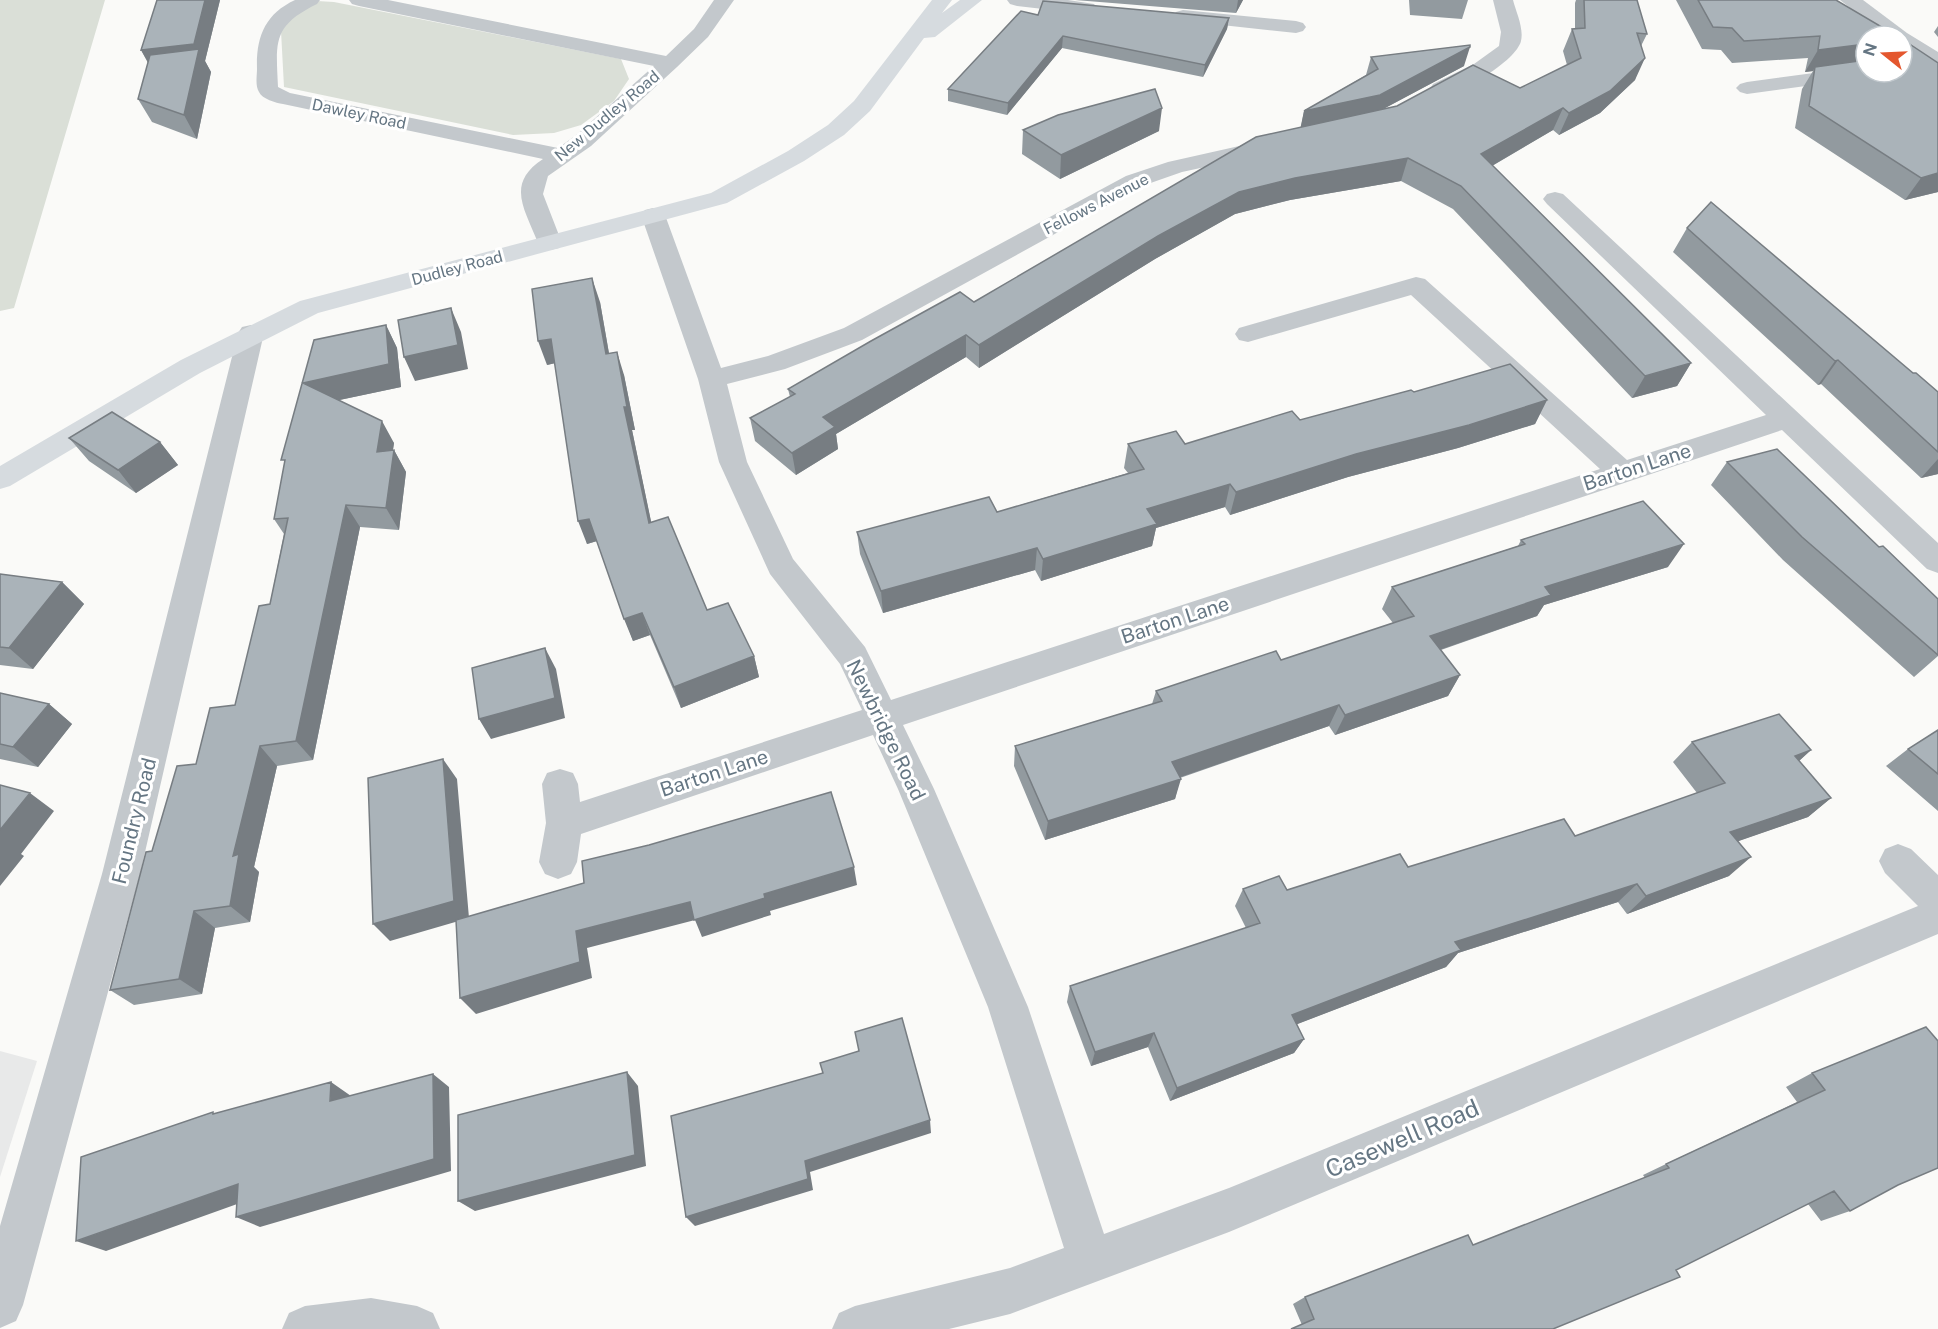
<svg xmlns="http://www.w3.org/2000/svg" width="1938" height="1329" font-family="'Public Sans',sans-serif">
<rect width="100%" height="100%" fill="#fafaf8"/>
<path fill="#e8e9e9" d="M 0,1051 L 37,1061 L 0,1177 Z"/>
<path fill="#dadfd7" d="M 0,0 L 105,0 L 14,308 L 0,311 Z
M 317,1 L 334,2 L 621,59 L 629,79 L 614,101 L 581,125 L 554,133 L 513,135 L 284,87 L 281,31 L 289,15 Z"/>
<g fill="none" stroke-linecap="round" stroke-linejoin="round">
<path fill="#c3c8cc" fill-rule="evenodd" d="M 295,0 L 320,0 L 317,4 C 272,26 276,42 278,87 L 290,93 L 558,148 L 575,136 L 654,66 L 359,6 L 352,4 L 349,0 L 388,0 L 666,56 L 694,29 L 714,0 L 734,0 L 708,37 L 677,67 L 591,146 L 548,176 L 543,194 L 562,243 L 559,248 L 550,250 L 541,248 L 538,243 C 525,209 505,184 543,159 L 283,104 C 276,103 262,99 259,92 C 255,86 257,75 257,69 C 256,37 265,14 295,0 Z
M 1007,0 L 1068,0 L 1094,4 L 1097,8 L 1094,12 L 1087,14 L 1017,6 L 1010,4 Z
M 1493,0 L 1513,0 C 1516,12 1524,28 1521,41 C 1516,62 1454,99 1433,94 L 1430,89 L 1433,84 L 1474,64 L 1499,46 L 1501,32 Z
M 1840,0 L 1863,0 L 1907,33 L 1938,52 L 1938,67 L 1931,65 L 1902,47 L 1902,36 L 1886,36 Z
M 1183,10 L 1296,21 L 1303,23 L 1306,27 L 1303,31 L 1296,33 L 1176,20 L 1173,16 L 1176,12 Z
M 1866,66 L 1866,72 L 1883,72 L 1880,76 L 1747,94 L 1740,92 L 1736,88 L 1740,84 L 1747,82 Z
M 1266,140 L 1274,142 L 1277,147 L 1274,152 L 1182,172 L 1142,186 L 862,340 L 785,369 L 727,384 L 747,462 L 793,559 L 865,647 L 891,700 L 1600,469 L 1411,295 L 1248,342 L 1239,340 L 1235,334 L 1239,328 L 1416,277 L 1425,279 L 1627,460 L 1766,415 L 1547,204 L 1543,199 L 1547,194 L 1555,192 L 1563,194 L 1938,543 L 1938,573 L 1927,569 L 1782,430 L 903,725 L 934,789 L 1028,1007 L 1104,1234 L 1229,1188 L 1918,906 L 1885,873 L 1879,861 L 1885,849 L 1898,844 L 1911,849 L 1938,875 L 1938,934 L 1229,1232 L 1010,1314 L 949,1329 L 832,1329 L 839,1313 L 855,1306 L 1010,1268 L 1064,1248 L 988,1007 L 898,789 L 873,735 L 581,834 L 577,862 L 571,874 L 558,879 L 545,874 L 539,862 L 546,823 L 542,784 L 547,773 L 560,769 L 573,773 L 578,784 L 580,802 L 862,710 L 840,664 L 770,574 L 719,462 L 698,379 L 641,215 L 645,210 L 653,208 L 661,210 L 665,215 L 721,368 L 768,356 L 844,328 L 1126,176 L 1168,162 Z
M 251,325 L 260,327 L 264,333 L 140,874 L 23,1305 L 16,1321 L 0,1328 L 0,1226 L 102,874 L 238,333 L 242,327 Z
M 371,1298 L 417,1306 L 433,1313 L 440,1329 L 282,1329 L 289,1313 L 305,1306 Z"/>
<path fill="#d6dbdf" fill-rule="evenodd" d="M 932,0 L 952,0 L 942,13 L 960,0 L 982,0 L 935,37 L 924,38 L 870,111 L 844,135 L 804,161 L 727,203 L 318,313 L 200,373 L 10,486 L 0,489 L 0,466 L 181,360 L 300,301 L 711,193 L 788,151 L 828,125 L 854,101 Z"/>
</g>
<path fill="#929a9f" d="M 157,0 L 220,0 L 205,61 L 211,72 L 197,139 L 152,122 L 138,99 L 148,63 L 141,50 Z
M 1075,0 L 1243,0 L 1236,13 Z
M 1409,0 L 1468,0 L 1462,19 L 1410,15 Z
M 1576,0 L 1637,0 L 1647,34 L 1641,46 L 1635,80 L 1600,113 L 1559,135 L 1553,130 L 1492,166 L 1691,363 L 1677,386 L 1632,398 L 1453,209 L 1401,181 L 1290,200 L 1235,214 L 1155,259 L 979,368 L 966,357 L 836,434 L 838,449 L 796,475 L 755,441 L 750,418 L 790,397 L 788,389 L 974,302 L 1301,127 L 1304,111 L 1366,75 L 1371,57 L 1464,66 L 1383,109 L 1520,88 L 1567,65 L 1563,51 L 1572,29 L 1575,29 L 1575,3 Z
M 1676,0 L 1836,0 L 1866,36 L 1866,72 L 1938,192 L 1905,200 L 1795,128 L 1802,89 L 1813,71 L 1805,72 L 1808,58 L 1732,63 L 1721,50 L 1702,49 Z
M 1038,15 L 1229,18 L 1227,29 L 1203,77 L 1062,48 L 1007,115 L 948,101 L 948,89 Z
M 1938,26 L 1938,37 L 1934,32 Z
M 1023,130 L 1159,131 L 1060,179 L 1022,154 Z
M 1687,228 L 1913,373 L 1938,392 L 1938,474 L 1921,478 L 1821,384 L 1818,385 L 1673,252 Z
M 600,302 L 609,353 L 624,375 L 635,430 L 632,430 L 651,522 L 707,610 L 754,656 L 759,677 L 681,708 L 650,635 L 633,641 L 597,541 L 587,544 L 555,363 L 547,365 Z
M 386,325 L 397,348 L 401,387 L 339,400 L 394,443 L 393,450 L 394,450 L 406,472 L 399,530 L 360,527 L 313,760 L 277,766 L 254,867 L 259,872 L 250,922 L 215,928 L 202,994 L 134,1005 L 110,990 L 152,851 L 196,764 L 235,705 L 270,604 L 284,534 L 274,519 L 284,465 Z
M 1414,392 L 1547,400 L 1535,424 L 1458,448 L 1348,477 L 1230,515 L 1225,507 L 1156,528 L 1152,546 L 1041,581 L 1035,570 L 883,613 L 860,554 L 857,532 L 997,512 L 1128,473 L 1124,468 L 1128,444 L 1185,444 L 1300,420 Z
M 69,438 L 160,442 L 178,465 L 136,493 L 89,461 Z
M 1727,462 L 1879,547 L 1938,599 L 1938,656 L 1914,677 L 1783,560 L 1711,485 Z
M 1521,540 L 1668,567 L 1544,605 L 1537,616 L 1441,650 L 1460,675 L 1448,696 L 1335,735 L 1329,726 L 1180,778 L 1175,799 L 1045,840 L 1014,766 L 1015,746 L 1152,704 L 1156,691 L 1281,660 L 1393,623 L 1382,609 L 1392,587 L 1518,546 Z
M 0,574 L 62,582 L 84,604 L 33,669 L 0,665 Z
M 0,693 L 49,704 L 72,724 L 38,767 L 0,759 Z
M 1938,730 L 1938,811 L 1886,766 L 1908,749 Z
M 1692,742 L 1811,750 L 1799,761 L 1831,798 L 1808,817 L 1738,841 L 1729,876 L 1627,914 L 1618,902 L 1458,953 L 1446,967 L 1297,1024 L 1304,1039 L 1294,1053 L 1170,1101 L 1148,1047 L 1091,1066 L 1067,1002 L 1070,986 L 1246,928 L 1235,906 L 1243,889 L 1287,890 L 1408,867 L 1575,836 L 1697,793 L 1673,762 Z
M 1812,1073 L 1898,1185 L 1850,1211 L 1821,1221 L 1808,1204 L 1302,1325 L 1293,1304 L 1305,1297 L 1473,1245 L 1645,1178 L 1643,1175 L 1666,1164 L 1797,1102 L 1786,1087 Z"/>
<path fill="#777d82" d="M 205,0 L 220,0 L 205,61 L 211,72 L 197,139 L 184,115 L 153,71 L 141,50 Z
M 1238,0 L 1243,0 L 1236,13 Z
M 1229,18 L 1227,29 L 1203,77 L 1205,65 Z
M 1063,36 L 1062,48 L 1007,115 L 1008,103 Z
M 1866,44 L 1866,64 L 1815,67 L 1813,71 L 1805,72 L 1818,50 Z
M 1470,47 L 1464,66 L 1374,114 L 1300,130 L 1304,111 Z
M 1645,58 L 1635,80 L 1600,113 L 1559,135 L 1569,113 Z
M 1162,108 L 1159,131 L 1060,179 L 1061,155 Z
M 1563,108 L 1553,130 L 1473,177 L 1481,154 Z
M 1408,158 L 1401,181 L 1290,200 L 1235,214 L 1155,259 L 979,368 L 979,345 L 1158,236 L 1239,192 L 1295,178 Z
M 1938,173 L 1938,192 L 1905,200 L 1921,178 Z
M 592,278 L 600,302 L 613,377 L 606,354 Z
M 451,308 L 461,332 L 468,369 L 415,381 L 404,357 Z
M 386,325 L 397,348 L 401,387 L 316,405 L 303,383 Z
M 966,335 L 966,357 L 836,434 L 838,449 L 796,475 L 792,453 L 823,417 Z
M 551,339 L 560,362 L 547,365 L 538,341 Z
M 617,352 L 624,375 L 635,430 L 632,430 L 656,545 L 649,523 L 624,407 Z
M 1838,360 L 1821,384 L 1818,385 L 1835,361 Z
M 1691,363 L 1677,386 L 1632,398 L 1645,376 Z
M 1547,400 L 1535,424 L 1458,448 L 1348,477 L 1230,515 L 1236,492 L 1356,454 Z
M 382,421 L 394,443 L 389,474 L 377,452 Z
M 160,442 L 178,465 L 136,493 L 118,470 Z
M 394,450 L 406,472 L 399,530 L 386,508 Z
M 1938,459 L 1938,474 L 1921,478 Z
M 1230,484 L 1225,507 L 1156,528 L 1152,546 L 1041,581 L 1043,559 L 1147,509 Z
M 346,505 L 360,527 L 313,760 L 296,741 Z
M 589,519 L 597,541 L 587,544 L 578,521 Z
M 1684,544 L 1668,567 L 1544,605 L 1537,616 L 1419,657 L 1430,636 L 1545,587 Z
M 1037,548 L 1035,570 L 883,613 L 881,591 Z
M 62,582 L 84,604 L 33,669 L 9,648 Z
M 642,613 L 650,635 L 633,641 L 624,619 Z
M 545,648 L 556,669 L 565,718 L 491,739 L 479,719 Z
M 754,656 L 759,677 L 681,708 L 674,687 Z
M 1460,675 L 1448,696 L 1335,735 L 1345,715 Z
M 49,704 L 72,724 L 38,767 L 13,747 Z
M 1339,705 L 1329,726 L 1166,782 L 1172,762 Z
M 260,746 L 277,766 L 254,867 L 259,872 L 250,922 L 230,906 L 233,856 Z
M 1811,750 L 1789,770 L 1795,756 Z
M 443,759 L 457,779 L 469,918 L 390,941 L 373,924 Z
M 1181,779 L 1175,799 L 1045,840 L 1048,821 Z
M 30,793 L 54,811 L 21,854 L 24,856 L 0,886 L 0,830 Z
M 1831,798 L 1808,817 L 1710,851 L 1730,832 Z
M 1751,857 L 1729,876 L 1627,914 L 1646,896 Z
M 854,867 L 857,885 L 770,911 L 771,915 L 702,937 L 695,920 L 587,948 L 592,978 L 476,1014 L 460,998 L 576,931 L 690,902 L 764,894 Z
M 1637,884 L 1618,902 L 1458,953 L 1446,967 L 1282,1030 L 1292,1015 L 1455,942 Z
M 194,911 L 215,928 L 202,994 L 179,979 Z
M 1154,1033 L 1148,1047 L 1091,1066 L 1095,1052 Z
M 1304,1039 L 1294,1053 L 1170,1101 L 1177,1088 Z
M 627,1072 L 638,1086 L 646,1166 L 475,1211 L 458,1201 Z
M 433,1074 L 449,1087 L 451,1171 L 260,1227 L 236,1217 Z
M 331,1082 L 351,1096 L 330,1101 Z
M 930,1120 L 931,1133 L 810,1172 L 813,1190 L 695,1226 L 686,1217 L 805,1161 Z
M 238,1184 L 262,1195 L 106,1251 L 76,1241 Z"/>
<path fill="#aab3b9" stroke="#777d82" stroke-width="1.5" d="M 157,0 L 205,0 L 194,44 L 141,50 Z
M 1584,0 L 1637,0 L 1647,34 L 1637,33 L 1645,58 L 1610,91 L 1569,113 L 1563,108 L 1481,154 L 1691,363 L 1645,376 L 1461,186 L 1408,158 L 1295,178 L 1239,192 L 1158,236 L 979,345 L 966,335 L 823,417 L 835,427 L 792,453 L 750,418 L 795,394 L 788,389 L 871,341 L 960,292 L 974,302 L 1256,137 L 1397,106 L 1473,65 L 1520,88 L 1581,58 L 1572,29 L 1585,28 Z
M 1698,0 L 1836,0 L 1897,36 L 1866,36 L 1866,44 L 1818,50 L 1820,36 L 1744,41 L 1732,28 L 1713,27 Z
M 1043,1 L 1229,18 L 1205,65 L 1063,36 L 1008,103 L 948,89 L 1021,11 L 1038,15 Z
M 1902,39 L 1938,63 L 1938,173 L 1921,178 L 1809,106 L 1815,67 L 1866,60 L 1866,72 L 1902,72 Z
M 1470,45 L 1470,47 L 1380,95 L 1304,111 L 1378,69 L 1371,57 Z
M 199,49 L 184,115 L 138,99 L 150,55 Z
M 1155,89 L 1162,108 L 1061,155 L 1023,130 L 1058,115 Z
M 1711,202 L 1913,373 L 1916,373 L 1938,392 L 1938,452 L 1838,360 L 1835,361 L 1687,228 Z
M 592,278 L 606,354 L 617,352 L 627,407 L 624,407 L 649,523 L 668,517 L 707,610 L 728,603 L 754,656 L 674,687 L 642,613 L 624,619 L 589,519 L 578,521 L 551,339 L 538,341 L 532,289 Z
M 451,308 L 458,345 L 404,357 L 398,320 Z
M 386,325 L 389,364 L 303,383 L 382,421 L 377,452 L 394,450 L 386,508 L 346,505 L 296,741 L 260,746 L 233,856 L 239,854 L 230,906 L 194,911 L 179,979 L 110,990 L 146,852 L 152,851 L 177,766 L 196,764 L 210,708 L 235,705 L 259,606 L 270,604 L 288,518 L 274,519 L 285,460 L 281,460 L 314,340 Z
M 1510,364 L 1547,400 L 1469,425 L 1356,454 L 1236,492 L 1230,484 L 1147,509 L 1157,524 L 1043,559 L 1037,548 L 881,591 L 857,532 L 989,497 L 997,512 L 1144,469 L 1128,444 L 1176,431 L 1185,444 L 1292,411 L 1300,420 L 1411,390 L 1414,392 Z
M 112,412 L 160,442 L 118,470 L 69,438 Z
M 1777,449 L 1879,547 L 1883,546 L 1938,599 L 1938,655 L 1802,537 L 1727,462 Z
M 1643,501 L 1684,544 L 1545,587 L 1551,595 L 1430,636 L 1460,675 L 1345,715 L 1339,705 L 1172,762 L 1181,779 L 1048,821 L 1015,746 L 1162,701 L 1156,691 L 1276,651 L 1281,660 L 1414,616 L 1392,587 L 1525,544 L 1521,540 Z
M 0,574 L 62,582 L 9,648 L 0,647 Z
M 545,648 L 555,698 L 479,719 L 472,668 Z
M 0,693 L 49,704 L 13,747 L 0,744 Z
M 1779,714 L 1811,750 L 1795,756 L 1831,798 L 1730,832 L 1751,857 L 1646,896 L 1637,884 L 1455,942 L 1461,950 L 1292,1015 L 1304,1039 L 1177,1088 L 1154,1033 L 1095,1052 L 1070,986 L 1260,923 L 1243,889 L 1279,876 L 1287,890 L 1400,854 L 1408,867 L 1564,819 L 1575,836 L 1725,783 L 1692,742 Z
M 1938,730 L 1938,774 L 1908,749 Z
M 443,759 L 454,901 L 373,924 L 368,778 Z
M 0,785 L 30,793 L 0,830 Z
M 831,792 L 854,867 L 764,894 L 765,898 L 694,920 L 690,902 L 576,931 L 580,962 L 460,998 L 456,920 L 584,883 L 582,861 L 649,845 Z
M 902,1018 L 930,1120 L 805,1161 L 808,1179 L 686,1217 L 671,1116 L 823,1073 L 820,1063 L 859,1051 L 855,1032 Z
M 1926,1027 L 1938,1041 L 1938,1168 L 1898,1185 L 1850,1211 L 1834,1191 L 1676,1270 L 1680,1277 L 1553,1329 L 1291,1329 L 1314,1319 L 1305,1297 L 1468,1235 L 1473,1245 L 1669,1168 L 1666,1164 L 1825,1090 L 1812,1073 Z
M 627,1072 L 635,1155 L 458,1201 L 458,1115 Z
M 433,1074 L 434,1159 L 236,1217 L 238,1184 L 76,1241 L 81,1157 L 213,1112 L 213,1114 L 331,1082 L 330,1101 Z"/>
<g text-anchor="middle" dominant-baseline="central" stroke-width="6" stroke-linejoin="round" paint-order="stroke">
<g font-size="16" fill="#657683" stroke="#fff">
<text transform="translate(359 114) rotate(12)">Dawley Road</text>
<text transform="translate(607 116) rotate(-40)">New Dudley Road</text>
<text transform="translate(1096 204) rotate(-27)">Fellows Avenue</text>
<text transform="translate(457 268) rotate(-15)">Dudley Road</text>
</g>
<g font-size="20" fill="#657683" stroke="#fff">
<text transform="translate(1637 467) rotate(-18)">Barton Lane</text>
<text transform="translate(1175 620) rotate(-18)">Barton Lane</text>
<text transform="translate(886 730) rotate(64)">Newbridge Road</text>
<text transform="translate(714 773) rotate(-18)">Barton Lane</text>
<text transform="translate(134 821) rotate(-76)">Foundry Road</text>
</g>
<g font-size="24" fill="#657683" stroke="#fff">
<text transform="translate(1402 1138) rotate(-23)">Casewell Road</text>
</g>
</g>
<g transform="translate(1884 54) rotate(288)"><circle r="28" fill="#ffffff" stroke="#c1c8cd" stroke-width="1.5"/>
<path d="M0-4.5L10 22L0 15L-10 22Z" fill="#e4572e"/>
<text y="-9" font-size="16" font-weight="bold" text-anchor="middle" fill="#657683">N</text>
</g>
</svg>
